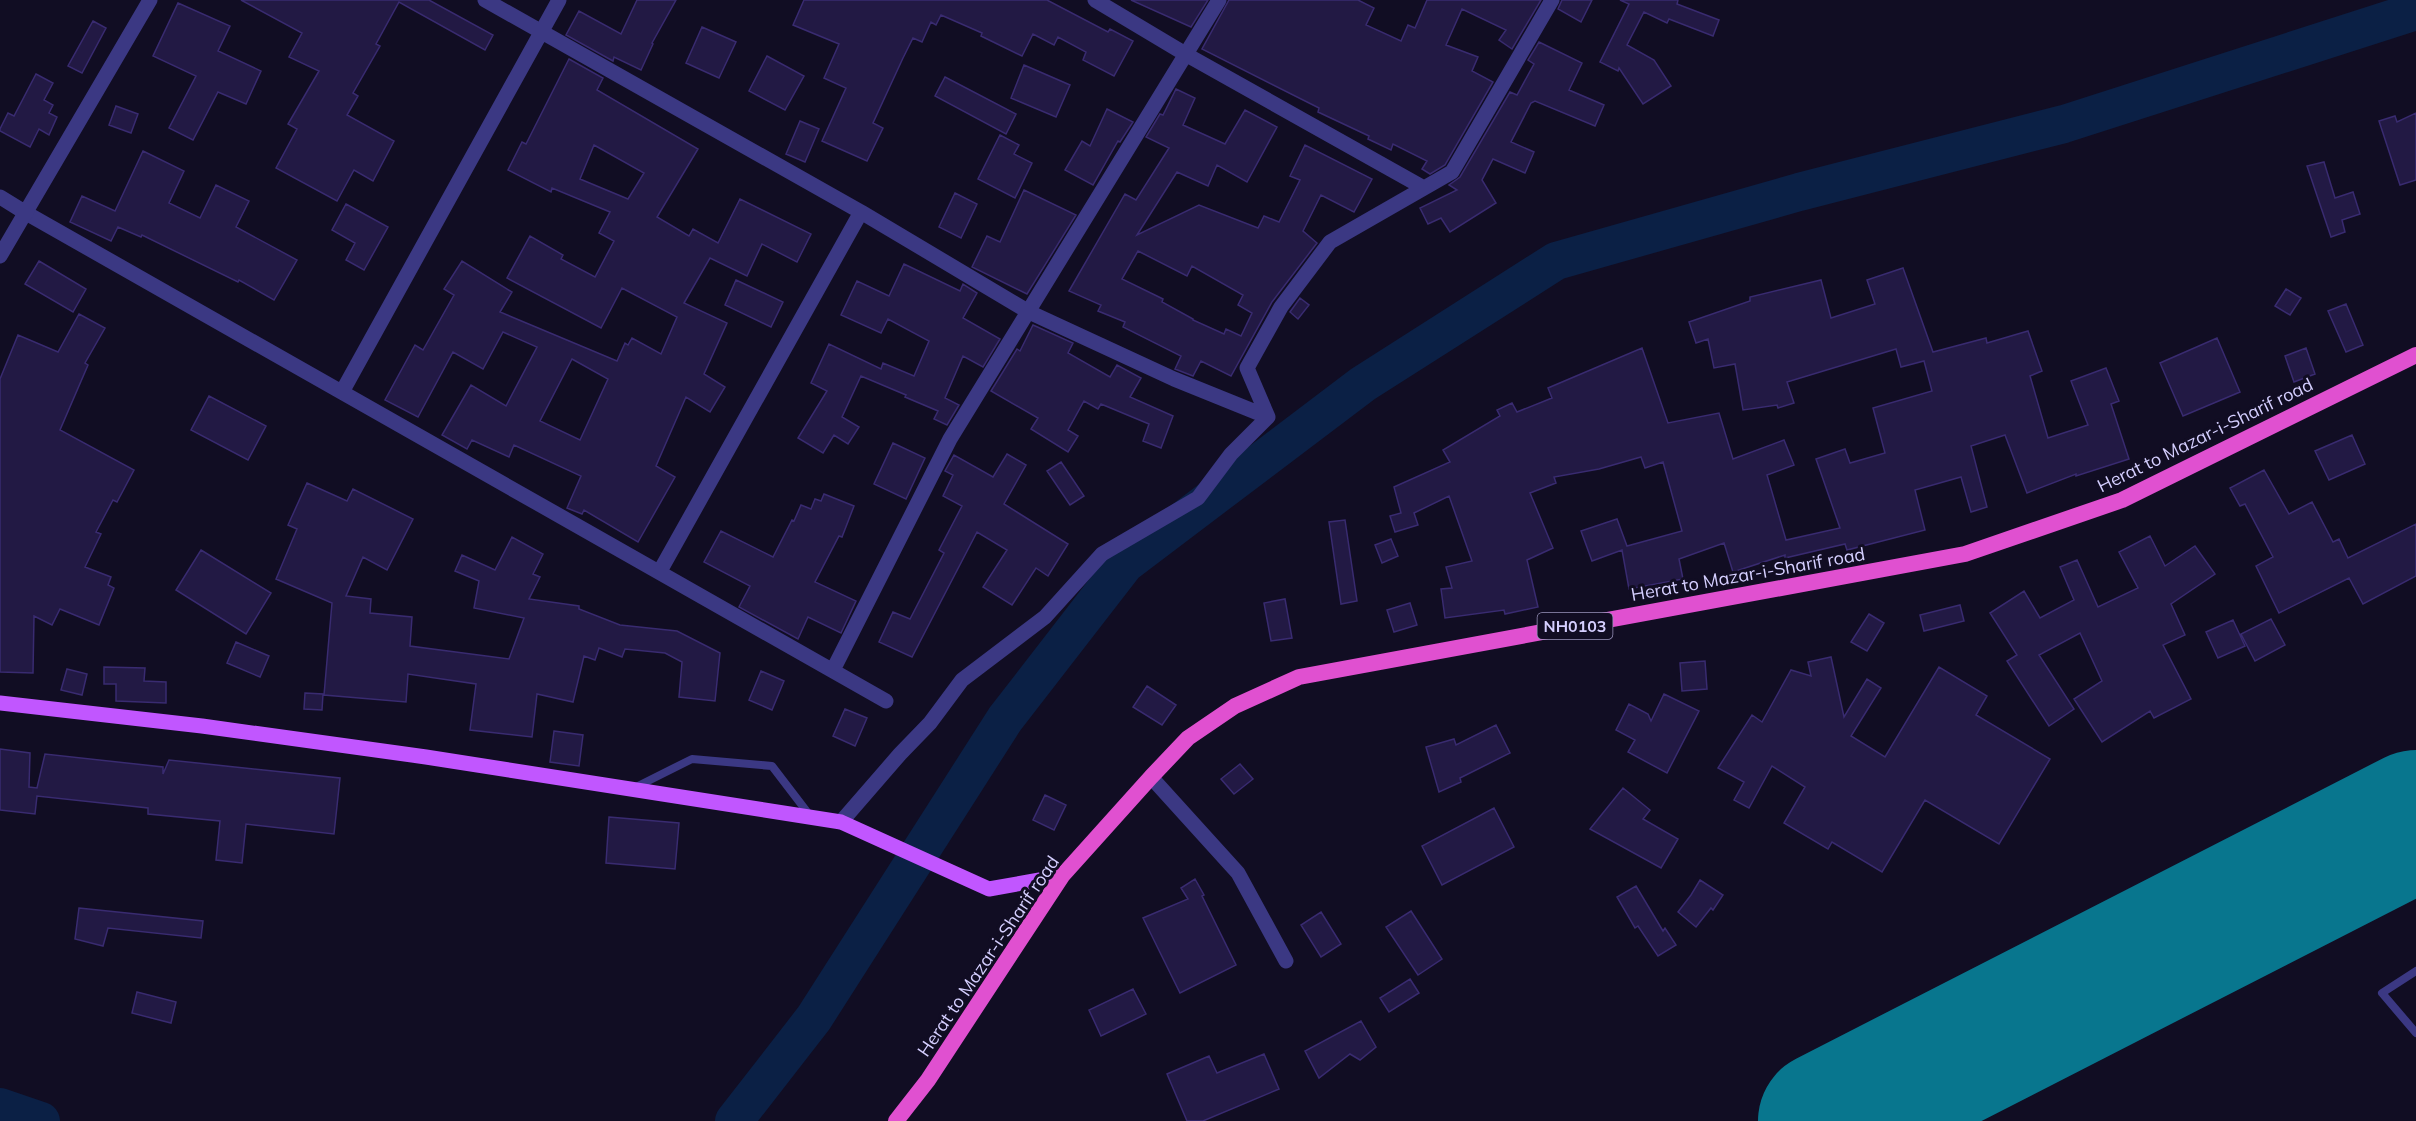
<svg xmlns="http://www.w3.org/2000/svg" width="2416" height="1121" font-family="Mulish,sans-serif">
<rect width="100%" height="100%" fill="#110d23"/>
<g fill="none" stroke-linecap="round" stroke-linejoin="round">
<path stroke="#0b2045" stroke-width="38" d="M 0,1107 L 41,1121
M 734,1121 L 814,1018 L 1005,719 L 1125,564 L 1363,384 L 1556,261 L 1799,192 L 2064,124 L 2416,11"/>
<path stroke="#08768e" stroke-width="140" d="M 1828,1121 L 2416,820"/>
</g>
<path fill="#221944" stroke="#392b70" stroke-width="1.5" fill-rule="evenodd" d="M 241,0 L 429,0 L 493,35 L 485,50 L 399,2 L 376,44 L 380,46 L 353,93 L 358,96 L 347,115 L 394,141 L 373,181 L 354,170 L 337,201 L 276,168 L 297,129 L 288,124 L 319,71 L 289,57 L 302,33 Z
M 637,0 L 676,0 L 652,43 L 653,44 L 641,70 L 614,57 L 613,61 L 566,35 L 579,11 L 621,34 Z
M 804,0 L 1047,0 L 1108,32 L 1110,29 L 1133,41 L 1114,76 L 1083,60 L 1086,52 L 1058,37 L 1054,45 L 1033,34 L 1022,56 L 981,36 L 982,33 L 941,15 L 936,25 L 931,22 L 922,42 L 913,38 L 903,58 L 873,123 L 883,128 L 867,161 L 822,141 L 846,88 L 824,78 L 839,44 L 793,25 Z
M 1131,0 L 1208,0 L 1191,27 Z
M 1229,0 L 1358,0 L 1374,8 L 1366,25 L 1401,41 L 1408,25 L 1415,28 L 1427,0 L 1541,0 L 1512,49 L 1499,40 L 1506,30 L 1462,9 L 1446,45 L 1478,57 L 1472,71 L 1493,82 L 1445,165 L 1430,174 L 1422,169 L 1427,161 L 1393,144 L 1391,150 L 1368,139 L 1369,136 L 1318,112 L 1319,108 L 1202,49 Z
M 1562,0 L 1592,0 L 1581,22 L 1558,9 Z
M 1620,0 L 1678,0 L 1677,4 L 1719,20 L 1713,36 L 1669,19 L 1667,23 L 1644,12 L 1627,45 L 1654,60 L 1671,86 L 1643,104 L 1619,68 L 1618,71 L 1600,62 L 1629,4 Z
M 178,3 L 230,26 L 218,51 L 261,71 L 246,104 L 218,92 L 193,140 L 169,128 L 196,76 L 153,56 Z
M 93,21 L 106,28 L 82,73 L 68,66 Z
M 702,27 L 736,42 L 719,78 L 686,63 Z
M 1539,42 L 1582,63 L 1569,90 L 1604,105 L 1595,126 L 1535,101 L 1531,103 L 1511,142 L 1534,152 L 1525,173 L 1493,159 L 1482,180 L 1496,203 L 1450,232 L 1441,218 L 1428,224 L 1420,208 L 1457,190 L 1449,185 L 1460,177 L 1510,92 L 1517,95 L 1534,64 L 1528,60 Z
M 767,56 L 804,76 L 785,110 L 749,91 Z
M 569,59 L 603,78 L 597,90 L 698,149 L 657,217 L 689,236 L 693,229 L 718,243 L 740,199 L 811,234 L 797,262 L 762,244 L 747,276 L 710,258 L 684,303 L 727,323 L 704,374 L 725,387 L 710,412 L 686,397 L 656,466 L 675,477 L 638,542 L 584,510 L 582,514 L 567,508 L 581,476 L 514,445 L 509,457 L 472,440 L 467,449 L 442,435 L 471,385 L 506,406 L 537,347 L 503,332 L 483,369 L 453,352 L 418,417 L 385,400 L 415,345 L 423,350 L 454,295 L 444,289 L 462,261 L 512,292 L 500,312 L 617,361 L 625,343 L 628,345 L 632,338 L 661,354 L 677,317 L 622,288 L 601,328 L 507,278 L 530,236 L 563,255 L 561,259 L 595,277 L 614,241 L 599,233 L 610,212 L 552,188 L 551,192 L 508,170 L 522,142 L 526,144 ZM 594,145 L 644,173 L 628,199 L 580,179 ZM 572,359 L 608,379 L 580,440 L 540,421 Z
M 1024,65 L 1070,85 L 1056,117 L 1011,98 Z
M 36,74 L 53,83 L 44,100 L 53,105 L 49,113 L 57,117 L 49,135 L 39,129 L 30,147 L 0,131 L 0,129 L 8,113 L 14,116 Z
M 945,77 L 1016,114 L 1006,134 L 935,96 Z
M 1176,89 L 1195,98 L 1183,125 L 1225,144 L 1245,110 L 1277,127 L 1247,182 L 1217,165 L 1208,186 L 1177,172 L 1137,235 L 1199,205 L 1258,228 L 1264,216 L 1279,222 L 1300,180 L 1290,176 L 1305,145 L 1372,179 L 1354,212 L 1321,195 L 1303,231 L 1317,243 L 1272,302 L 1231,376 L 1201,361 L 1193,376 L 1175,369 L 1181,356 L 1123,327 L 1125,322 L 1098,311 L 1101,305 L 1069,291 L 1125,194 L 1136,200 L 1169,148 L 1146,137 L 1160,114 L 1163,115 ZM 1138,251 L 1187,276 L 1192,266 L 1243,295 L 1238,305 L 1252,313 L 1241,336 L 1226,329 L 1224,334 L 1193,320 L 1193,319 L 1162,302 L 1163,299 L 1122,279 Z
M 116,106 L 138,114 L 131,133 L 109,125 Z
M 1107,109 L 1133,122 L 1120,142 L 1118,141 L 1093,185 L 1065,170 L 1082,141 L 1090,146 Z
M 2416,113 L 2416,180 L 2400,185 L 2379,121 L 2395,116 L 2397,122 Z
M 800,121 L 819,129 L 805,162 L 786,154 Z
M 1000,135 L 1019,145 L 1014,154 L 1032,163 L 1015,198 L 978,179 Z
M 143,151 L 184,171 L 169,203 L 200,218 L 216,185 L 249,201 L 236,227 L 297,260 L 274,300 L 239,280 L 238,282 L 142,235 L 141,237 L 118,227 L 111,241 L 70,222 L 82,196 L 115,211 Z
M 2324,162 L 2335,198 L 2353,192 L 2360,214 L 2342,220 L 2345,232 L 2331,237 L 2307,166 Z
M 1024,190 L 1076,215 L 1027,294 L 972,267 L 987,236 L 1000,242 Z
M 955,193 L 977,204 L 961,238 L 939,227 Z
M 346,204 L 388,227 L 364,270 L 346,260 L 355,243 L 332,230 Z
M 39,261 L 86,289 L 73,312 L 25,284 Z
M 904,264 L 960,291 L 963,284 L 977,293 L 963,318 L 1000,339 L 983,367 L 963,356 L 945,398 L 959,405 L 947,425 L 934,419 L 938,411 L 905,397 L 906,395 L 861,376 L 842,417 L 859,427 L 848,444 L 834,435 L 823,453 L 798,438 L 827,391 L 811,383 L 829,344 L 881,369 L 883,363 L 914,376 L 929,341 L 888,319 L 881,333 L 841,315 L 857,281 L 889,296 Z
M 1903,268 L 1933,352 L 1986,338 L 1987,343 L 2028,331 L 2042,371 L 2030,376 L 2048,438 L 2088,425 L 2071,381 L 2106,368 L 2119,401 L 2111,404 L 2129,459 L 2076,476 L 2076,474 L 2027,493 L 2005,435 L 1971,446 L 1987,507 L 1971,512 L 1961,477 L 1915,490 L 1925,530 L 1847,550 L 1845,544 L 1785,558 L 1785,555 L 1733,572 L 1724,543 L 1679,559 L 1683,579 L 1629,589 L 1622,550 L 1592,561 L 1581,531 L 1617,519 L 1627,546 L 1682,531 L 1663,462 L 1645,468 L 1641,457 L 1599,469 L 1554,477 L 1556,483 L 1530,493 L 1553,548 L 1527,560 L 1538,607 L 1505,614 L 1504,610 L 1445,618 L 1441,589 L 1452,588 L 1446,567 L 1472,561 L 1449,496 L 1414,513 L 1418,525 L 1395,532 L 1390,516 L 1401,513 L 1394,487 L 1450,462 L 1443,450 L 1500,416 L 1497,410 L 1512,403 L 1517,412 L 1552,398 L 1548,388 L 1642,348 L 1668,423 L 1719,413 L 1733,459 L 1784,440 L 1794,465 L 1767,475 L 1786,540 L 1840,528 L 1816,459 L 1845,449 L 1850,463 L 1885,453 L 1873,408 L 1932,391 L 1924,361 L 1901,367 L 1896,349 L 1787,382 L 1794,403 L 1778,408 L 1777,405 L 1743,410 L 1735,364 L 1714,368 L 1708,339 L 1696,343 L 1689,322 L 1750,301 L 1750,297 L 1821,280 L 1831,318 L 1875,304 L 1867,280 Z
M 736,280 L 783,302 L 771,327 L 725,305 Z
M 2286,289 L 2301,298 L 2290,315 L 2275,306 Z
M 1300,298 L 1309,305 L 1298,319 L 1290,312 Z
M 2346,304 L 2363,345 L 2346,352 L 2328,311 Z
M 79,314 L 105,328 L 85,363 L 88,365 L 60,430 L 134,470 L 117,502 L 113,500 L 96,532 L 101,534 L 85,567 L 111,577 L 108,585 L 114,588 L 99,625 L 60,609 L 52,625 L 34,616 L 33,673 L 0,672 L 0,379 L 18,335 L 58,352 Z
M 1033,325 L 1073,343 L 1068,353 L 1110,377 L 1117,365 L 1141,378 L 1130,397 L 1173,416 L 1161,448 L 1143,441 L 1149,424 L 1101,404 L 1098,409 L 1084,401 L 1068,430 L 1078,436 L 1068,452 L 1031,429 L 1038,418 L 991,391 L 1017,349 L 1020,351 Z
M 2217,338 L 2240,392 L 2183,416 L 2160,363 Z
M 2306,348 L 2315,374 L 2294,382 L 2285,356 Z
M 209,396 L 266,426 L 248,460 L 191,430 Z
M 2352,435 L 2365,464 L 2329,480 L 2315,451 Z
M 893,443 L 925,458 L 906,499 L 874,484 Z
M 1007,454 L 1026,465 L 1004,504 L 1068,544 L 1048,576 L 1036,568 L 1012,605 L 983,587 L 1007,550 L 977,532 L 912,657 L 879,642 L 893,612 L 910,619 L 944,553 L 939,550 L 962,506 L 943,496 L 953,475 L 945,471 L 954,455 L 993,477 Z
M 1061,462 L 1084,496 L 1070,505 L 1047,471 Z
M 2264,470 L 2289,514 L 2312,502 L 2333,542 L 2339,539 L 2348,558 L 2416,524 L 2416,576 L 2363,604 L 2349,578 L 2279,613 L 2256,566 L 2273,557 L 2245,504 L 2240,506 L 2230,488 Z
M 307,483 L 347,501 L 353,489 L 413,519 L 387,570 L 363,557 L 346,596 L 371,599 L 370,613 L 412,617 L 410,646 L 509,659 L 524,618 L 474,608 L 479,581 L 455,571 L 462,555 L 495,570 L 512,537 L 543,554 L 533,574 L 540,577 L 529,599 L 579,606 L 579,609 L 620,625 L 677,631 L 720,653 L 715,701 L 679,697 L 682,662 L 665,653 L 625,649 L 622,657 L 599,648 L 595,660 L 584,656 L 573,702 L 537,694 L 532,737 L 470,730 L 476,684 L 408,674 L 406,702 L 324,695 L 332,603 L 276,579 L 297,529 L 288,525 Z
M 824,494 L 854,506 L 842,537 L 839,536 L 815,582 L 856,601 L 841,633 L 808,617 L 798,639 L 739,607 L 750,586 L 704,562 L 721,531 L 773,557 L 792,520 L 794,521 L 801,505 L 811,509 L 815,499 L 821,501 Z
M 1345,520 L 1357,601 L 1341,604 L 1329,522 Z
M 2150,536 L 2165,566 L 2195,546 L 2215,574 L 2171,604 L 2185,635 L 2163,645 L 2191,699 L 2154,718 L 2150,711 L 2102,742 L 2074,699 L 2102,681 L 2080,633 L 2039,655 L 2074,709 L 2049,726 L 2007,661 L 2017,655 L 1990,613 L 2024,591 L 2040,618 L 2074,600 L 2060,567 L 2077,560 L 2098,607 L 2138,588 L 2119,552 Z
M 1391,539 L 1398,556 L 1382,563 L 1375,545 Z
M 201,550 L 271,593 L 246,634 L 176,590 Z
M 1285,599 L 1292,638 L 1271,641 L 1264,603 Z
M 1410,603 L 1417,625 L 1394,632 L 1387,610 Z
M 1960,605 L 1964,621 L 1924,631 L 1920,615 Z
M 1869,614 L 1884,623 L 1867,651 L 1851,642 Z
M 2271,619 L 2285,645 L 2255,661 L 2241,634 Z
M 2233,620 L 2245,646 L 2218,658 L 2206,632 Z
M 236,642 L 269,656 L 260,677 L 227,663 Z
M 1831,657 L 1844,717 L 1867,679 L 1881,688 L 1851,736 L 1885,757 L 1939,667 L 1987,696 L 1976,715 L 2050,759 L 1999,844 L 1925,800 L 1882,872 L 1832,842 L 1828,849 L 1784,823 L 1805,787 L 1772,766 L 1749,808 L 1734,800 L 1744,782 L 1718,768 L 1752,715 L 1762,722 L 1791,670 L 1811,676 L 1808,662 Z
M 1705,661 L 1707,689 L 1682,691 L 1680,663 Z
M 104,667 L 145,668 L 144,681 L 166,682 L 166,703 L 116,701 L 116,684 L 104,684 Z
M 67,669 L 87,674 L 82,695 L 61,690 Z
M 761,671 L 784,681 L 772,710 L 749,700 Z
M 1147,686 L 1176,705 L 1162,725 L 1133,707 Z
M 305,693 L 323,694 L 322,710 L 304,709 Z
M 1664,694 L 1699,711 L 1667,773 L 1628,752 L 1635,740 L 1616,730 L 1629,704 L 1648,714 L 1651,721 Z
M 845,709 L 867,718 L 855,746 L 833,736 Z
M 1496,725 L 1510,753 L 1460,778 L 1461,782 L 1439,792 L 1426,747 L 1454,739 L 1456,745 Z
M 554,731 L 583,735 L 579,766 L 550,762 Z
M 0,749 L 30,753 L 29,787 L 37,788 L 45,754 L 163,767 L 163,774 L 169,760 L 340,778 L 334,834 L 246,824 L 242,863 L 216,860 L 220,821 L 148,814 L 148,808 L 37,796 L 35,814 L 0,810 Z
M 1240,764 L 1253,779 L 1234,794 L 1221,779 Z
M 1623,788 L 1650,810 L 1643,819 L 1678,839 L 1661,868 L 1590,829 Z
M 1045,795 L 1066,805 L 1054,830 L 1033,820 Z
M 1494,808 L 1514,847 L 1442,885 L 1422,846 Z
M 609,817 L 679,823 L 675,869 L 606,863 Z
M 1195,879 L 1204,895 L 1202,896 L 1236,965 L 1180,993 L 1143,918 L 1188,899 L 1181,888 Z
M 1700,880 L 1723,895 L 1713,910 L 1711,908 L 1696,927 L 1678,912 L 1691,895 Z
M 1636,886 L 1663,931 L 1665,928 L 1676,945 L 1658,956 L 1638,926 L 1635,928 L 1617,897 Z
M 79,908 L 203,921 L 201,938 L 108,928 L 103,946 L 75,939 Z
M 1411,911 L 1442,959 L 1418,975 L 1386,927 Z
M 1321,912 L 1341,944 L 1321,957 L 1301,925 Z
M 1410,979 L 1419,993 L 1389,1012 L 1380,998 Z
M 1133,989 L 1146,1014 L 1101,1036 L 1089,1010 Z
M 137,992 L 176,1002 L 171,1023 L 132,1013 Z
M 1361,1021 L 1376,1047 L 1360,1060 L 1350,1054 L 1319,1078 L 1305,1051 Z
M 1264,1054 L 1279,1089 L 1203,1121 L 1187,1121 L 1167,1074 L 1209,1056 L 1217,1073 Z"/>
<g fill="none" stroke-linecap="round" stroke-linejoin="round">
<path stroke="#3b3883" stroke-width="8" d="M 634,788 L 692,759 L 772,766 L 811,817
M 2416,971 L 2382,993 L 2416,1033"/>
<path stroke="#3b3883" stroke-width="15" d="M 485,0 L 861,212 L 1029,312 L 1174,379 L 1268,417
M 1095,0 L 1187,55 L 1424,188
M 26,213 L 886,701
M 342,392 L 559,0
M 1268,417 L 1247,368 L 1281,307 L 1330,242 L 1452,172 L 1552,0
M 660,571 L 861,212
M 833,670 L 950,439 L 1219,0
M 1151,777 L 1238,873 L 1286,961
M 841,822 L 900,754 L 930,723 L 962,680 L 1045,617 L 1102,554 L 1198,498 L 1231,454 L 1268,417"/>
<path stroke="#3b3883" stroke-width="15" d="M 0,197 L 26,213
M 0,256 L 150,0"/>
<path stroke="#c156ff" stroke-width="15" d="M 0,703 L 202,726 L 426,757 L 841,822 L 989,889 L 1062,876"/>
<path stroke="#e050d0" stroke-width="16" d="M 896,1121 L 928,1080 L 1062,876 L 1151,777 L 1188,738 L 1235,706 L 1299,677 L 1965,554 L 2122,500 L 2416,355"/>
</g>
<g text-anchor="middle" dominant-baseline="central" stroke-width="6" stroke-linejoin="round" paint-order="stroke">
<rect fill="#110d23" stroke="#9a95bd" stroke-width="1.5" x="1537.5" y="613" width="75" height="26" rx="4.5"/>
<g font-size="16" font-weight="bold" fill="#d5cfff">
<text x="1575" y="626">NH0103</text>
</g>
<g font-size="18" fill="#d5cfff" stroke="#110d23">
<text transform="translate(2205 435) rotate(-26)">Herat to Mazar-i-Sharif road</text>
<text transform="translate(1748 574) rotate(-10)">Herat to Mazar-i-Sharif road</text>
<text transform="translate(988 956) rotate(-56)">Herat to Mazar-i-Sharif road</text>
</g>
</g>
</svg>
